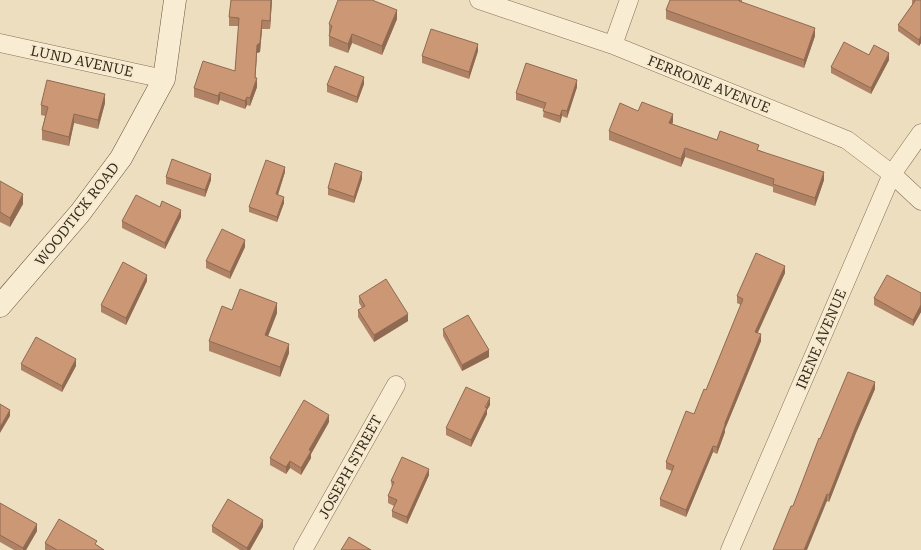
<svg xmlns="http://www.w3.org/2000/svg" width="921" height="550" font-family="'Roboto Serif',serif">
<rect width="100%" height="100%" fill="#eddebf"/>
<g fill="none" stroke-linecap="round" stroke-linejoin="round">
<defs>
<path id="minor" d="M 479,0 L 613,45 L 847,140 L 892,174 L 921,201
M 0,43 L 164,79
M 613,45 L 629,0
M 303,550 L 396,385
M 730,550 L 892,174 L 921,133"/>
<path id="secondary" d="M 0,306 L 80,213 L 121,158 L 164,79 L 175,0"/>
</defs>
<use href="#minor" stroke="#866f58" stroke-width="19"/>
<use href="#secondary" stroke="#67503b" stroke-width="23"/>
<use href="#minor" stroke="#f8ecd2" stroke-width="18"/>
<use href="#secondary" stroke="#f8ecd2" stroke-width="22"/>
</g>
<path fill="#af8265" d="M 231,0 L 272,0 L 270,29 L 262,29 L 260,52 L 257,53 L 255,78 L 257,87 L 250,106 L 247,105 L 245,109 L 220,100 L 218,105 L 194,97 L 194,88 L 235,71 L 239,26 L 229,26 L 229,17 Z
M 670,0 L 742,0 L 742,2 L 815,36 L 804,68 L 666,19 L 666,10 Z
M 912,0 L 921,0 L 921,43 L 919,46 L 898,31 L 898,25 L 912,5 Z
M 397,19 L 382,55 L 352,43 L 348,53 L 329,46 L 329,24 Z
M 478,51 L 469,79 L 422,63 L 422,56 Z
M 889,60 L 871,94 L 831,73 L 831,67 Z
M 364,84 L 357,103 L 327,92 L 327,85 Z
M 577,87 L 567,118 L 562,116 L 560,123 L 543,117 L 544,109 L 516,100 L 516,93 Z
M 105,103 L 98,129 L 74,123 L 69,146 L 42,140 L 42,130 L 45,116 L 41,115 L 41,105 Z
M 638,111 L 673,122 L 672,124 L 717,140 L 759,150 L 824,180 L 815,206 L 773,192 L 773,187 L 685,157 L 681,167 L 609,140 L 609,131 Z
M 285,172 L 278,195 L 284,203 L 277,222 L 249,212 L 249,207 Z
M 166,177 L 211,180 L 205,197 L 166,184 Z
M 362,179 L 354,203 L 328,195 L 328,188 Z
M 0,181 L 23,204 L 10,227 L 0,222 Z
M 160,207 L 181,217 L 165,249 L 122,228 L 122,221 Z
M 245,247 L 230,279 L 206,268 L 206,261 Z
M 785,273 L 757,333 L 761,341 L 737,400 L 725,429 L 725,432 L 717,454 L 713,452 L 686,517 L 660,506 L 660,499 L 672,471 L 666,469 L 666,462 L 694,414 L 706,390 L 741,305 L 737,303 L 737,296 Z
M 147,281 L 126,325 L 101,312 L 101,305 Z
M 921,293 L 921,312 L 913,326 L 874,305 L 874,298 Z
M 359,296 L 408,321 L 374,342 L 358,317 L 358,310 L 362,308 L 359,303 Z
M 232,310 L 277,313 L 268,336 L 289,353 L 280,377 L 209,351 L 209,341 Z
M 443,329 L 489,357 L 462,371 L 443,336 Z
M 21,364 L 76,366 L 62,392 L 21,370 Z
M 875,389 L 856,433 L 829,502 L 827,501 L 793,506 L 820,439 Z
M 490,405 L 487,410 L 487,414 L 471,447 L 446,435 L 446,428 Z
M 329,422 L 311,454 L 311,458 L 301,475 L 290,468 L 286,474 L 270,465 L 270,458 Z
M 429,475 L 407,524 L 392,517 L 392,511 L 394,506 L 388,503 L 388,496 L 392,488 L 391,481 Z
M 0,503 L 37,531 L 26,550 L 14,550 L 0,542 Z
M 212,526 L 263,527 L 250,550 L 240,550 L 212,532 Z
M 45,543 L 97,545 L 104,550 L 45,550 Z"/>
<path fill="#8f6a52" d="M 271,0 L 272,0 L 270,29 L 270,21 Z
M 397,10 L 397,19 L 382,55 L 382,46 Z
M 262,20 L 262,29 L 260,52 L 257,53 L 255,84 L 257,78 L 257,87 L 250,106 L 250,98 L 255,78 L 257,45 Z
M 815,28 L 815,36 L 804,68 L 804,60 Z
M 352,34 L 352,43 L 348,53 L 348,44 Z
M 921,36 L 921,43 L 919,46 L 919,40 Z
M 478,44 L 478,51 L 469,79 L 469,72 Z
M 889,53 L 889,60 L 871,94 L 871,88 Z
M 364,77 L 364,84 L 357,103 L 357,97 Z
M 577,80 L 577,87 L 567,118 L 567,111 Z
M 220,92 L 220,100 L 218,105 L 218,96 Z
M 105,94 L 105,103 L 98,129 L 98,120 Z
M 247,97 L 247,105 L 245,109 L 245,101 Z
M 562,110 L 562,116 L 560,123 L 560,116 Z
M 74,114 L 74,123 L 69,146 L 69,137 Z
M 673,114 L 673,122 L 669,131 L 669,123 Z
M 685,148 L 685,157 L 681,167 L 681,159 Z
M 285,167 L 285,172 L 276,200 L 276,194 Z
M 362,172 L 362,179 L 354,203 L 354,197 Z
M 824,172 L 824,180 L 815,206 L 815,198 Z
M 211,174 L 211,180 L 205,197 L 205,190 Z
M 23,194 L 23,204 L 10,227 L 10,218 Z
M 284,197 L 284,203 L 277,222 L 277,217 Z
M 181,210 L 181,217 L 165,249 L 165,243 Z
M 245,240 L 245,247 L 230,279 L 230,272 Z
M 785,266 L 785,273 L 755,339 L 755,332 Z
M 147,275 L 147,281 L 126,325 L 126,318 Z
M 277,303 L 277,313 L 265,344 L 265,335 Z
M 921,305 L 921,312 L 913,326 L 913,320 Z
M 408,314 L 408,321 L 374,342 L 374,335 Z
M 761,334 L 761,341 L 737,400 L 725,429 L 725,432 L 717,454 L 717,447 L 725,423 Z
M 289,344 L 289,353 L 280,377 L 280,367 Z
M 489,350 L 489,357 L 462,371 L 462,365 Z
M 76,359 L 76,366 L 62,392 L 62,386 Z
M 875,382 L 875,389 L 856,433 L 829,502 L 829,495 L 856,426 Z
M 490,398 L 490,405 L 487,410 L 487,414 L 471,447 L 471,440 Z
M 10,410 L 10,416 L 0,433 L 0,427 Z
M 329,415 L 329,422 L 311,454 L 311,458 L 301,475 L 301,468 L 309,450 Z
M 713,446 L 713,452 L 686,517 L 686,510 Z
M 290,461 L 290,468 L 286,474 L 286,467 Z
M 429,469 L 429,475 L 407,524 L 407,517 Z
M 827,494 L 827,501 L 807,550 L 804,550 Z
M 263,520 L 263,527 L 250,550 L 247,550 L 247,548 Z
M 37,524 L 37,531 L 26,550 L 23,550 L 23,548 Z"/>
<path fill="#cc9775" stroke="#8f6a52" d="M 231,0 L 271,0 L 270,21 L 262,20 L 260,43 L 257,45 L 255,78 L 257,78 L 250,98 L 247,97 L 245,101 L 220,92 L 218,96 L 194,88 L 203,61 L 235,71 L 239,18 L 229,17 Z
M 338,0 L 372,0 L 397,10 L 382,46 L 352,34 L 348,44 L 329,36 L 332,26 L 329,24 Z
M 670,0 L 739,0 L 739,1 L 815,28 L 804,60 L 666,10 Z
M 914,0 L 921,0 L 921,36 L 919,40 L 898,25 L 915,1 Z
M 431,29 L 478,44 L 469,72 L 422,56 Z
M 844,42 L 869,55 L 874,45 L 889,53 L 871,88 L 831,67 Z
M 526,63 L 577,80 L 567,111 L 562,110 L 560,116 L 543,111 L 546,103 L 516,93 Z
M 335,66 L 364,77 L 357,97 L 327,85 Z
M 47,80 L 105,94 L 98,120 L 74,114 L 69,137 L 42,130 L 48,107 L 41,105 Z
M 642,102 L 673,114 L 669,123 L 717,140 L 720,131 L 759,145 L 757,150 L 824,172 L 815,198 L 773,184 L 774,179 L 685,148 L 681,159 L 609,131 L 620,103 L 638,111 Z
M 172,159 L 211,174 L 205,190 L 166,177 Z
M 266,160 L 285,167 L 276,194 L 284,197 L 277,217 L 249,207 Z
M 335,163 L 362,172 L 354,197 L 328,188 Z
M 0,181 L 23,194 L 10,218 L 0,212 Z
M 136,195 L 160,207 L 162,201 L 181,210 L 165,243 L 122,221 Z
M 222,229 L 245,240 L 230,272 L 206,261 Z
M 756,253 L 785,266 L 755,332 L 761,334 L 737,393 L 725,423 L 725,425 L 717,447 L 713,446 L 686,510 L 660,499 L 674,466 L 666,462 L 686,411 L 694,414 L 704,389 L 706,390 L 743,299 L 737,296 Z
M 123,262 L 147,275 L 126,318 L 101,305 Z
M 887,275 L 921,293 L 921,305 L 913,320 L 874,298 Z
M 386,279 L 408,314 L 374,335 L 358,310 L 365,306 L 359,296 Z
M 240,289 L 277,303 L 265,335 L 289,344 L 280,367 L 209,341 L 222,306 L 232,310 Z
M 468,315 L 489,350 L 462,365 L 443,329 Z
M 36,337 L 76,359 L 62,386 L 21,364 Z
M 848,372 L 875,382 L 856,426 L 829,495 L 827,494 L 804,550 L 773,550 L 791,506 L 793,506 L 819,438 L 820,439 Z
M 466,387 L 490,398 L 485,407 L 487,408 L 471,440 L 446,428 Z
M 304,400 L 329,415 L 309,450 L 311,451 L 301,468 L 290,461 L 286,467 L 270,458 Z
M 0,404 L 10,410 L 0,427 Z
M 402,457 L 429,469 L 407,517 L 392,511 L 397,500 L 388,496 L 394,482 L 391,481 Z
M 228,499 L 263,520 L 247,548 L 212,526 Z
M 0,503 L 37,524 L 23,548 L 0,535 Z
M 59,519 L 97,541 L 95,544 L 104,550 L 57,550 L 45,543 Z
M 349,537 L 371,550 L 341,550 Z"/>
<g text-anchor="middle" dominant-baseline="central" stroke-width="4" stroke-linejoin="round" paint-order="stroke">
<g font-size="14" fill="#35281c" stroke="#f5e9ce">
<text transform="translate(82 61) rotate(12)">LUND AVENUE</text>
<text transform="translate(709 84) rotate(22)">FERRONE AVENUE</text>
<text transform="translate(77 214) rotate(-52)">WOODTICK ROAD</text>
<text transform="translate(821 339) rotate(-67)">IRENE AVENUE</text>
<text transform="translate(350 467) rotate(-61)">JOSEPH STREET</text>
</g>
</g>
</svg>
